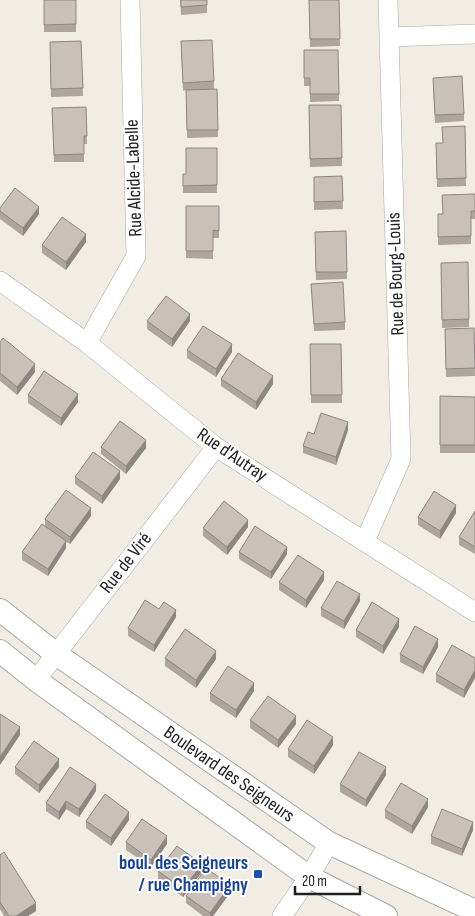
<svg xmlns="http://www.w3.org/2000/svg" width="475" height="916" font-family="'Sofia Sans Condensed',sans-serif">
<rect width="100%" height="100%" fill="#f1ede5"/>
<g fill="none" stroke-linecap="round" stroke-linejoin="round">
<defs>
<path id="minor" d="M 389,37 L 475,34
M 0,281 L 87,343 L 216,447 L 475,612
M 87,343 L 136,256 L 130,0
M 365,541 L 401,459 L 388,0
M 36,680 L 216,447
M 282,916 L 309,877 L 329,843"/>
<g id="tertiary">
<path id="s1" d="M 0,610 L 56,654 L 329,843 L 475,911"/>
<path d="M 0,651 L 36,680 L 309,877 L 386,916"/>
</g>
</defs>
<use href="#minor" stroke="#a7a7a7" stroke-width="20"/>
<use href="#tertiary" stroke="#a7a7a7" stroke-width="24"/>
<use href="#minor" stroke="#fff" stroke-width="19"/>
<use href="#tertiary" stroke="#fff" stroke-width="22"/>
</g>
<path fill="#ada59e" d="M 44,0 L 76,0 L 76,32 L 44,32 Z
M 180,0 L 207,0 L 207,13 L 181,15 Z
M 309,0 L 339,0 L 340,46 L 310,47 Z
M 81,41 L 83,96 L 51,97 L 50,42 Z
M 181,49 L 214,81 L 214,89 L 217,89 L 218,137 L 187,138 L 186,90 L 183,91 Z
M 304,50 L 338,50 L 339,101 L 310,102 L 310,86 L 304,86 Z
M 433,86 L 464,114 L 464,121 L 435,123 Z
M 309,105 L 342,158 L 342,166 L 310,167 Z
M 86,107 L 87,144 L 84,144 L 84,162 L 54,162 L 52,108 Z
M 465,126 L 466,186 L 437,187 L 436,143 L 442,143 Z
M 183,174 L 217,185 L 217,193 L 183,193 Z
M 342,176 L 343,209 L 314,210 L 314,177 Z
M 475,194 L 475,219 L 471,219 L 471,244 L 438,245 L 438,214 L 442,214 Z
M 186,206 L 219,206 L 219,238 L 213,238 L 213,259 L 186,258 Z
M 0,208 L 39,214 L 23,236 L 0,219 Z
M 346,231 L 347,279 L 316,280 L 315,232 Z
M 86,242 L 66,270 L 42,253 L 42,245 Z
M 441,263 L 469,319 L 469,327 L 442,328 Z
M 311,284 L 345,322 L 345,330 L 314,331 Z
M 147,321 L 190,321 L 172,347 L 147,329 Z
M 474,328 L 475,376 L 446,377 L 445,329 Z
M 0,342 L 35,372 L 17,395 L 0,381 Z
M 310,344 L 341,344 L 342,403 L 311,403 Z
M 187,350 L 232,352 L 216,377 L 187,358 Z
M 221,379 L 273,384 L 256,410 L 221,386 Z
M 28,395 L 78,402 L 61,426 L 28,403 Z
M 440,396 L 475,397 L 475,453 L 440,453 Z
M 348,430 L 336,465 L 303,453 L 303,446 L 314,434 Z
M 101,447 L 146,448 L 126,474 L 101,454 Z
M 75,477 L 120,479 L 102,504 L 75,484 Z
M 475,511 L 475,554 L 459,545 L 459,537 Z
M 456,513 L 440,539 L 418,525 L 418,517 Z
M 91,516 L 70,544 L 66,542 L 66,548 L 48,576 L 22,560 L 22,552 L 45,526 L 45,519 Z
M 248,527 L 227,555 L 203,536 L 203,528 Z
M 239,552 L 287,554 L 271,579 L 239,559 Z
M 324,580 L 306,608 L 279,590 L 279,582 Z
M 360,601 L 344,629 L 321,616 L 321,608 Z
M 159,609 L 176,617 L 154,652 L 128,636 L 128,628 Z
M 399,627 L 383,654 L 356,637 L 356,630 Z
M 438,647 L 423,674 L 400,662 L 400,654 Z
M 165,658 L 216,659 L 196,688 L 165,666 Z
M 475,658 L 464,698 L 436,682 L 436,674 Z
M 254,691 L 236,718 L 210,701 L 210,693 Z
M 250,720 L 296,724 L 278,748 L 250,728 Z
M 333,745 L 314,774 L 288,757 L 288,749 Z
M 15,767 L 59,767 L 39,793 L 15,774 Z
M 386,775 L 366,807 L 340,792 L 340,784 Z
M 96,791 L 79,817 L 66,809 L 59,820 L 46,811 L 46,803 Z
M 428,807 L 412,834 L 385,818 L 385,810 Z
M 129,820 L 111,846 L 86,828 L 86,821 Z
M 473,830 L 462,856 L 431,844 L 431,836 Z
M 126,842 L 167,844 L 151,867 L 126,850 Z
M 0,855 L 36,911 L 28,916 L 4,916 L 0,909 Z
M 158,871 L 202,872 L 183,897 L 158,879 Z
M 230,893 L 213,916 L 203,916 L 186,903 L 186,896 Z"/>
<path fill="#8d8681" d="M 39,207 L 39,214 L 23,236 L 23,228 Z
M 86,234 L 86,242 L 66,270 L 66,262 Z
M 190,314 L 190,321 L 172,347 L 172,339 Z
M 232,344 L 232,352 L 216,377 L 216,369 Z
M 35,364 L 35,372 L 17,395 L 17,387 Z
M 273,376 L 273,384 L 256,410 L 256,402 Z
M 78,394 L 78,402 L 61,426 L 61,418 Z
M 348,422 L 348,430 L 336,465 L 336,457 Z
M 146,440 L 146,448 L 126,474 L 126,466 Z
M 120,471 L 120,479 L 102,504 L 102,496 Z
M 456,505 L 456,513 L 440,539 L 440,531 Z
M 91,508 L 91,516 L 70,544 L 70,537 Z
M 248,520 L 248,527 L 227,555 L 227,547 Z
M 66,541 L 66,548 L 48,576 L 48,569 Z
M 287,547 L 287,554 L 271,579 L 271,572 Z
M 324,572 L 324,580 L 306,608 L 306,600 Z
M 360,594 L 360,601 L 344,629 L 344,621 Z
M 176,610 L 176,617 L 154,652 L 154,645 Z
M 399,619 L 399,627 L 383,654 L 383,646 Z
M 438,639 L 438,647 L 423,674 L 423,667 Z
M 216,651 L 216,659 L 196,688 L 196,680 Z
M 475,670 L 475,678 L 464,698 L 464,690 Z
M 254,683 L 254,691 L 236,718 L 236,710 Z
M 296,716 L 296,724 L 278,748 L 278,740 Z
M 20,727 L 20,735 L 0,765 L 0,757 Z
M 333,737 L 333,745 L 314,774 L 314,766 Z
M 59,759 L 59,767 L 39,793 L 39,785 Z
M 386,767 L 386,775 L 366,807 L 366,800 Z
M 96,784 L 96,791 L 79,817 L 79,809 Z
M 428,799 L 428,807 L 412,834 L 412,826 Z
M 66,801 L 66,809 L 59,820 L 59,812 Z
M 129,812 L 129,820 L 111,846 L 111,838 Z
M 473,822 L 473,830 L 462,856 L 462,849 Z
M 167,836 L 167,844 L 151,867 L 151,860 Z
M 202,864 L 202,872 L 183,897 L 183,889 Z
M 230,885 L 230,893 L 213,916 L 210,916 L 210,913 Z
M 36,903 L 36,911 L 28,916 L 16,916 Z"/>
<path fill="#c9c0b8" stroke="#8d8681" d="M 44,0 L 76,0 L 76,24 L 44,25 Z
M 181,0 L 207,0 L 207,5 L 181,7 Z
M 309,0 L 339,0 L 340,39 L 310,39 Z
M 212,40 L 214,81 L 183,83 L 181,41 Z
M 81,41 L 83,88 L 51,89 L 50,42 Z
M 304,50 L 338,50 L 339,94 L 310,94 L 310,78 L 304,78 Z
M 462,76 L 464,114 L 435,115 L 433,78 Z
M 217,89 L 218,130 L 187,130 L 186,90 Z
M 309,105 L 341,105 L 342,158 L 310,159 Z
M 86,107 L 87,136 L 84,136 L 84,154 L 54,155 L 52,108 Z
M 465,126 L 466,178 L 437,179 L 436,143 L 443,143 L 442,127 Z
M 186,148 L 217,148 L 217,185 L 183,186 L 183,174 L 186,174 Z
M 342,176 L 343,201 L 314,202 L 314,177 Z
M 15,188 L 39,207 L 23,228 L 0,211 L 0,208 Z
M 475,194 L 475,211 L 471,211 L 471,236 L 438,237 L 438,214 L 443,214 L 442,195 Z
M 186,206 L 219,206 L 219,231 L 213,230 L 213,251 L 186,251 Z
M 62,217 L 86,234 L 66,262 L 42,245 Z
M 346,231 L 347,272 L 316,272 L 315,232 Z
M 468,262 L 469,319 L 442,320 L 441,263 Z
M 343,282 L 345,322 L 314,324 L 311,284 Z
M 166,296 L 190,314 L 172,339 L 147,321 Z
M 203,326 L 232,344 L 216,369 L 187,350 Z
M 474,328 L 475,368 L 446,369 L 445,329 Z
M 3,338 L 35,364 L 17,387 L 0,373 L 0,342 Z
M 310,344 L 341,344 L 342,395 L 311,395 Z
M 238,353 L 273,376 L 256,402 L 221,379 Z
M 44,371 L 78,394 L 61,418 L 28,395 Z
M 440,396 L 475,397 L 475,445 L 440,445 Z
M 321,413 L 348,422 L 336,457 L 303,446 L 308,432 L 314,434 Z
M 120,421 L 146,440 L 126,466 L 101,447 Z
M 93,452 L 120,471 L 102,496 L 75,477 Z
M 66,490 L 91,508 L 70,537 L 45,519 Z
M 434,491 L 456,505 L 440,531 L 418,517 Z
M 224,501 L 248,520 L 227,547 L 203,528 Z
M 475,511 L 475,547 L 459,537 Z
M 42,524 L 66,541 L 48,569 L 22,552 Z
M 255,526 L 287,547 L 271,572 L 239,552 Z
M 298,555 L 324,572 L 306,600 L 279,582 Z
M 337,581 L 360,594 L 344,621 L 321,608 Z
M 145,600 L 159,609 L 164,602 L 176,610 L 154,645 L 128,628 Z
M 372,602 L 399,619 L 383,646 L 356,630 Z
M 415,626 L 438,639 L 423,667 L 400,654 Z
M 185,629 L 216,651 L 196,680 L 165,658 Z
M 452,645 L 475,658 L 475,670 L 464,690 L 436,674 Z
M 228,666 L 254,683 L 236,710 L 210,693 Z
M 268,696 L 296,716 L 278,740 L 250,720 Z
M 0,714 L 20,727 L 0,757 Z
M 307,720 L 333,737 L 314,766 L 288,749 Z
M 34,741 L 59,759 L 39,785 L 15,767 Z
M 359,752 L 386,767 L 366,800 L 340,784 Z
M 70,767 L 96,784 L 79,809 L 66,801 L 59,812 L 46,803 Z
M 401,783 L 428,799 L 412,826 L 385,810 Z
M 105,794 L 129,812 L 111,838 L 86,821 Z
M 442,809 L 473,822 L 462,849 L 431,836 Z
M 142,819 L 167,836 L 151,860 L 126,842 Z
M 177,846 L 202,864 L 183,889 L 158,871 Z
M 4,852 L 36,903 L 16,916 L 9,916 L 0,902 L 0,855 Z
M 206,868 L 230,885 L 210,913 L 186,896 Z"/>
<rect fill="#1a4fb4" stroke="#fff" stroke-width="2" x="253" y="869" width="10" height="10" rx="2.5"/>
<g text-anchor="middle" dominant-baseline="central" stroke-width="4" stroke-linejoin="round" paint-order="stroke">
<g font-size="19" fill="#202020" stroke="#fff">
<text transform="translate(134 178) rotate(-92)">Rue Alcide-Labelle</text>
<text transform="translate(396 274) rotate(-92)">Rue de Bourg-Louis</text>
<text transform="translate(232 455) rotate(34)">Rue d'Autray</text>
<text transform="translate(126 563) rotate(-52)">Rue de Viré</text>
<text stroke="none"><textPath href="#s1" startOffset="282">Boulevard des Seigneurs</textPath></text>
</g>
<g font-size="19" font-weight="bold" fill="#164399" stroke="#fff" text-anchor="end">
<text x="248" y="863">boul. des Seigneurs<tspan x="248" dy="22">/ rue Champigny</tspan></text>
</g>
</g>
<path d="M295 886v8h65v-8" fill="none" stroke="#202020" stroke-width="2.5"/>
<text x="302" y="886" font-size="15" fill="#202020" stroke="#ffffff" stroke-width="4" paint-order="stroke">20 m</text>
</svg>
